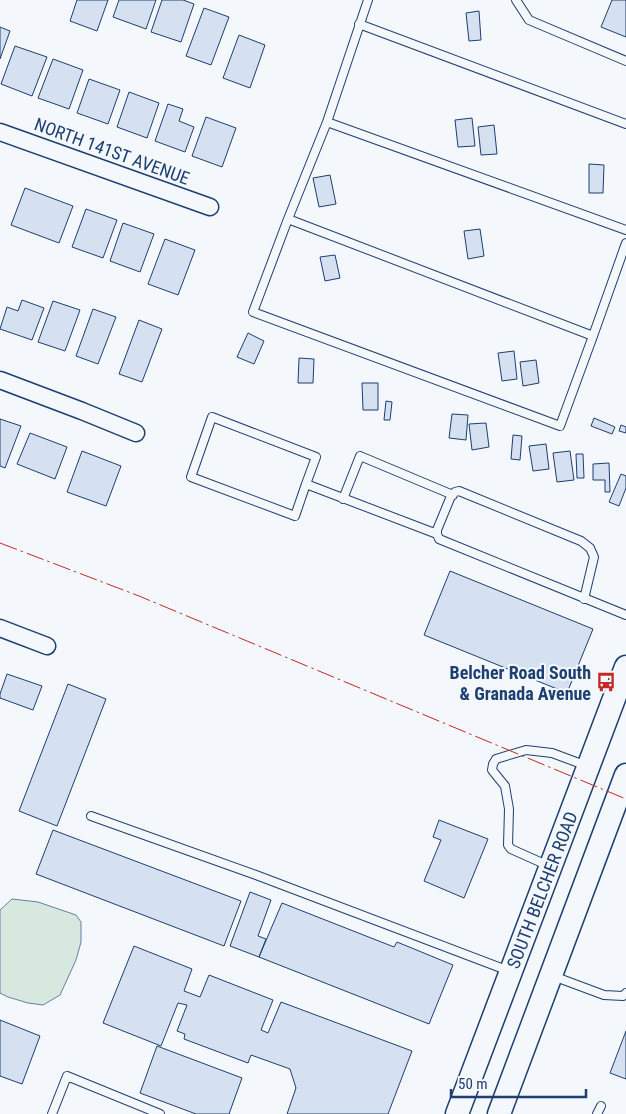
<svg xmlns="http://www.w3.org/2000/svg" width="626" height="1114" font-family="'Roboto Condensed',sans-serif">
<rect width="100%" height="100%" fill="#f4f7fb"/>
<path fill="#d7e8df" stroke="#687fa3" d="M 12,899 L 38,902 L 76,915 L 81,922 L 81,942 L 76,960 L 60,995 L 43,1005 L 28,1003 L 8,997 L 0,993 L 0,910 Z"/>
<path fill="#d5e0f0" stroke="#1d3f73" d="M 77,0 L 108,0 L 97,31 L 70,21 Z
M 119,0 L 156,0 L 146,29 L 113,17 Z
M 162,0 L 183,0 L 194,4 L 181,42 L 151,32 Z
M 612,0 L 626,0 L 626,37 L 601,27 Z
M 204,8 L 229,17 L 211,65 L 186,56 Z
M 479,11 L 481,40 L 469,41 L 466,13 Z
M 0,27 L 10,31 L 0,59 Z
M 239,35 L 265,45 L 250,88 L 223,78 Z
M 15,46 L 47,57 L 32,96 L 1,84 Z
M 53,59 L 83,70 L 69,109 L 38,98 Z
M 89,79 L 120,90 L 108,124 L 77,113 Z
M 129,92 L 159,103 L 147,138 L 117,127 Z
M 168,104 L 183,109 L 179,121 L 194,127 L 185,152 L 155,141 Z
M 206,117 L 236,128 L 222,167 L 192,156 Z
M 472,118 L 475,146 L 458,147 L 455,120 Z
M 494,125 L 497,154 L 481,155 L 478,127 Z
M 589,164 L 604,165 L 603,193 L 589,193 Z
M 330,175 L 336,204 L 319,207 L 313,178 Z
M 25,188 L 73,206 L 59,243 L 11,225 Z
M 86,209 L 117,220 L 103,258 L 72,247 Z
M 123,223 L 154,234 L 140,272 L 110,261 Z
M 480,229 L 484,256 L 468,259 L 464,231 Z
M 165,239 L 195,250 L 178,295 L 148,284 Z
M 335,255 L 340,278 L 325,281 L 320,257 Z
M 22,300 L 44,308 L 32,340 L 0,329 L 7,307 L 18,311 Z
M 53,301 L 80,310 L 65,351 L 38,342 Z
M 93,309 L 116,317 L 98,364 L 76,356 Z
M 139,320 L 162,329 L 142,382 L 119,374 Z
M 248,333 L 264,341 L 254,364 L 237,357 Z
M 514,351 L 517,379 L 502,381 L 498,353 Z
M 299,358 L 314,359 L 313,383 L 298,383 Z
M 536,360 L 539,383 L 523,386 L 520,362 Z
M 362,383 L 378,383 L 378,410 L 363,410 Z
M 386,401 L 392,402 L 390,420 L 384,420 Z
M 452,414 L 468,415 L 466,440 L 449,438 Z
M 594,418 L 615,427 L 612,434 L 591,426 Z
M 0,419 L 21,426 L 5,468 L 0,466 Z
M 486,423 L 489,447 L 472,450 L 469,424 Z
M 621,425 L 626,427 L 626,433 L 619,431 Z
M 30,433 L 67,447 L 55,479 L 17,464 Z
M 513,435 L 522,436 L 520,460 L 511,459 Z
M 546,444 L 549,469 L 533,471 L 529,446 Z
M 82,451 L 121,466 L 106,506 L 67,492 Z
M 570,451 L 574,480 L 557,482 L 553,453 Z
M 576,454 L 583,454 L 584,478 L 577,478 Z
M 609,463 L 610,492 L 605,492 L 605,480 L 593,480 L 593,464 Z
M 621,474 L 626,476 L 626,488 L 619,506 L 609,502 Z
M 450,571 L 593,629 L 567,693 L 424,635 Z
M 7,674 L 42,686 L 33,710 L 0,698 L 0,694 Z
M 68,684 L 106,699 L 57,826 L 19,811 Z
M 439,820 L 488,839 L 464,898 L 424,881 L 441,840 L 433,837 Z
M 53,830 L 241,901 L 224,946 L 36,874 Z
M 250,892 L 271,900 L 258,936 L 266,939 L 259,957 L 230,946 Z
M 282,903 L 394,947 L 397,942 L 453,965 L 429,1024 L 259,957 Z
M 134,946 L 192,969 L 184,991 L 200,997 L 209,975 L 273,1000 L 261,1030 L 268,1033 L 281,1002 L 412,1051 L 388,1114 L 287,1114 L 296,1088 L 290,1069 L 251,1055 L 248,1063 L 184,1039 L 185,1034 L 177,1031 L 187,1005 L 178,1003 L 161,1046 L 103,1023 Z
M 0,1020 L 40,1036 L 22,1084 L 0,1076 Z
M 626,1031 L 626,1079 L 610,1073 Z
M 157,1046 L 242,1078 L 229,1114 L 196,1114 L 140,1093 Z"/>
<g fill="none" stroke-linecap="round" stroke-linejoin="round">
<defs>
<path id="service" d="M 368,0 L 327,122 L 288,219 L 253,312 L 560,426 L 593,336 L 626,243
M 516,0 L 529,20 L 626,61
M 359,24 L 626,124
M 327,122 L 626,230
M 288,219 L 593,336
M 306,484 L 316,457 L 212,417 L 191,477 L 295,516 L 306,484 L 437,534
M 343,499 L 360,456 L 453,495
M 584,599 L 594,557 L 590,548 L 581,541 L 459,491 L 455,492 L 451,496 L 437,530 L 437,534 L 439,539 L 626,615
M 91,816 L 256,875 L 509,971
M 549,866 L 511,849 L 508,845 L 509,809 L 505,786 L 492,770 L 493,764 L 496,759 L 526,750 L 552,753 L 587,766
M 553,976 L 604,995 L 623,996 L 626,993
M 52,1114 L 67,1076 L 160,1114
M 597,1114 L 601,1106"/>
<path id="minor" d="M 0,132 L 210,207
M 0,380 L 82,411 L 136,433
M 0,628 L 47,646"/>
<path id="secondary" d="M 457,1114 L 626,667
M 499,1114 L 626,775"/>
</defs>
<use href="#service" stroke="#1d3f73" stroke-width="10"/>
<use href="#minor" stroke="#1d3f73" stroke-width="19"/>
<use href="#secondary" stroke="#1d3f73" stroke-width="25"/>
<use href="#service" stroke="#f4f7fb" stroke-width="8"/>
<use href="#minor" stroke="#f4f7fb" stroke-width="16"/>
<use href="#secondary" stroke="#f4f7fb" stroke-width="22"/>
<path stroke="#c62828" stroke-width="1" stroke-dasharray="18 4 2.5 4" stroke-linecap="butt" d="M 0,543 L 139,596 L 626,799"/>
</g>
<defs>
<symbol id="bus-bare" viewBox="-9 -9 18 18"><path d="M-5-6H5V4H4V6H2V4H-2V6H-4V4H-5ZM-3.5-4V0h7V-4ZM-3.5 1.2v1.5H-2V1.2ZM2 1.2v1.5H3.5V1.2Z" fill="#c62828" stroke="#f4f7fb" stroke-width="2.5" paint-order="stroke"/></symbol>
</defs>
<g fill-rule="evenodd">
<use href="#bus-bare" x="592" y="668" width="28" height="28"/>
</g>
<g text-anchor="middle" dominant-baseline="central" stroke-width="4" stroke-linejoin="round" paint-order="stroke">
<g font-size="18" fill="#1d3f73" stroke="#f4f7fb">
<text transform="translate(112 151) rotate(20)">NORTH 141ST AVENUE</text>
<text transform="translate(542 890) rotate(-69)">SOUTH BELCHER ROAD</text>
</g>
<g font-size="18" font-weight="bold" fill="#1d3f73" stroke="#f4f7fb" text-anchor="end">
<text x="591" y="672">Belcher Road South<tspan x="591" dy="21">&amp; Granada Avenue</tspan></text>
</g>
</g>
<path d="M451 1089v8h135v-8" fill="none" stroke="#1d3f73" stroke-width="2.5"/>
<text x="458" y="1089" font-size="15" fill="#1d3f73" stroke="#f4f7fb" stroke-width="4" paint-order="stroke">50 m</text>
</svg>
